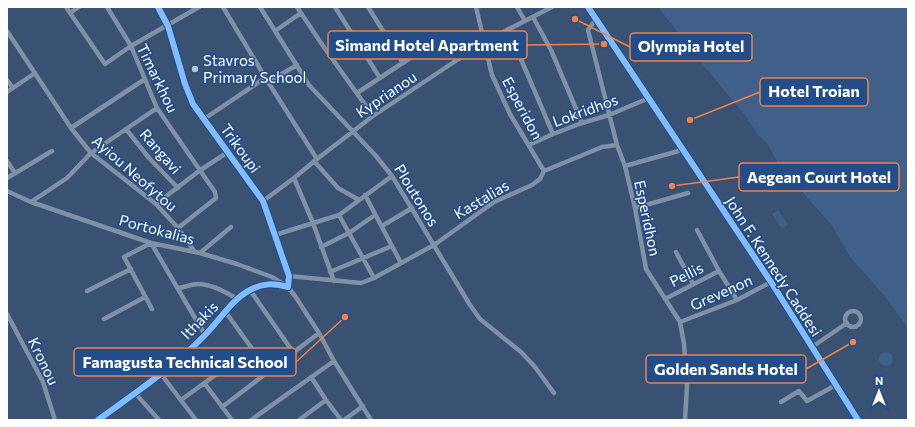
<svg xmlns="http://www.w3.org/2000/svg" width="915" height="427" font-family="Commissioner,sans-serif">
<rect width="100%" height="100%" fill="#395172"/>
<path fill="#40608a" d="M 658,7 L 908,7 L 908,328 L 883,294 L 850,257 L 831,224 L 804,194 L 789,172 L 780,167 L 767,143 L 758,135 L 744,114 L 704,66 Z
M 778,210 L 788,225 L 782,229 L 772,214 Z
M879 359a7 7 0 1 1 14 0a7 7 0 1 1-14 0Z"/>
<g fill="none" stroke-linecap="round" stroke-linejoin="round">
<path stroke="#8091a6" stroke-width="4.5" d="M 66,7 L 105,64 L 131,46 L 199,7
M 107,7 L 131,46 L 157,108 L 215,192 L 216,198 L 178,228
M 223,7 L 268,82 L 317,159
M 260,7 L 309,85 L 376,156 L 392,176 L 470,305 L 480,319 L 521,352 L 535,367 L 554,393
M 297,7 L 321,43 L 373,116
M 335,7 L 380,78
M 368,7 L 403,63
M 476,7 L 492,75 L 510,114 L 544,171
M 517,7 L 525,21
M 588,7 L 771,282 L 858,420
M 70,13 L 79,7
M 533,17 L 551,50 L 582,123
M 596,19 L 588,30 L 617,145 L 625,166 L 635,208 L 646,269 L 680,322 L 684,344 L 687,386 L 685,420
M 508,29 L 553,134
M 7,31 L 71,128 L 91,153 L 156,204 L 178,228 L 195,252
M 275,31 L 301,13
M 7,80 L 13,88
M 268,82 L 297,65
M 7,92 L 35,73
M 357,93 L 439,39 C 450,42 454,51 459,59
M 204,119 L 265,78
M 71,128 L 145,79
M 126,129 L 149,158 L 178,188
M 529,145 L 553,134 L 582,123 L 609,115 L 649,98
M 7,161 L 15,173
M 314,161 L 338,188 L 359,200
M 625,166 L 682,150
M 7,178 L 52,151
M 294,178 L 313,223 L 334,281
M 7,191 L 31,202 L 151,243 L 200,253 L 237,264 L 272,277 L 288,287 L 295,296 L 319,333 L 334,361 L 371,420
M 365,195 L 401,263
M 263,201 L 294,178 L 317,159 L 373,116 L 484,42 L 552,7
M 31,202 L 67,178 L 91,153 L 157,108
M 156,204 L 199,171 L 228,152
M 635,208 L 688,193
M 339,215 L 374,278
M 382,226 L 412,208
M 697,230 L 719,271 L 737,300
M 275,235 L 339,215 L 392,176
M 321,247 L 349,233 L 375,215
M 676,252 L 693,284
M 200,253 L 231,227
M 330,272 L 392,246
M 289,276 L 361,283 L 374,278 L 434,245 L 494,202 L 532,185 L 540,179 L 544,171 L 602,147 L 617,145
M 179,288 C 185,287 192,284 198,284 C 211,284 226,292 237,299
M 250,290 L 293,352
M 87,291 L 131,269
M 665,299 L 719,271
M 152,309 L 124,257 L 151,243 L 205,335
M 225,311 L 268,371
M845 319a8 8 0 1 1 16 0a8 8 0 1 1-16 0Z
M 7,314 L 43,382 L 55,420
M 104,319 L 145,297
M 680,322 L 737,300 L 771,282
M 812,347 L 847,323
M 161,374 L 196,420
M 311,377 L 326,400 L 341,420
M 205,384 L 232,420
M 135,393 L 159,420
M 181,400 L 251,349
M 781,402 L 799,391 L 807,401 L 836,385
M 222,407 L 319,333
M 98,420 C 135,393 173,368 205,335 C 220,320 231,300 250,290 C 263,283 274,283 288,287 L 289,276 L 263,201 L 193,104 L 185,84 L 168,26 L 158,7
M 251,420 L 334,361
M 299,420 L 326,400
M 344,420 L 363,406"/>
<defs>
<path id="cycleway" d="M 588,7 L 771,282 L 858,420
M 98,420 C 135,393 173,368 205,335 C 220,320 231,300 250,290 C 263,283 274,283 288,287 L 289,276 L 263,201 L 193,104 L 185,84 L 168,26 L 158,7"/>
</defs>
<use href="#cycleway" stroke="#224d89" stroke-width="8"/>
<use href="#cycleway" stroke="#80bcff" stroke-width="6"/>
</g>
<circle fill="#bac2ce" stroke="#224d89" stroke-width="1.5" cx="195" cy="69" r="4"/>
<g text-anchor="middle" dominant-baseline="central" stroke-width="3" stroke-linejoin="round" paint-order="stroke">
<g font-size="15" fill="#fff" stroke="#224d89" text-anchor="start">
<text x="203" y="60">Stavros<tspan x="203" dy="17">Primary School</tspan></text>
</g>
<g font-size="15" fill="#fff" stroke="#224d89">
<text transform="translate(158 78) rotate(64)">Timarkhou</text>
<text transform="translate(386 94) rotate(-34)">Kyprianou</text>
<text transform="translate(523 108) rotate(62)">Esperidon</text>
<text transform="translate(585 110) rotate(-20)">Lokridhos</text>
<text transform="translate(241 148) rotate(54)">Trikoupi</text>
<text transform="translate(161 151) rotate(49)">Rangavi</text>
<text transform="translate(135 173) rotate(41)">Ayiou Neofytou</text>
<text transform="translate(417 195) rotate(58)">Ploutonos</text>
<text transform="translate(481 199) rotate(-31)">Kastalias</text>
<text transform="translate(648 218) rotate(78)">Esperidhon</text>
<text transform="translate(157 229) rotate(15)">Portokalias</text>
<text transform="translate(774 266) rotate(57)">John F. Kennedy Caddesi</text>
<text transform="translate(686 274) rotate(-27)">Pellis</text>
<text transform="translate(721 292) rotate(-24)">Grevenon</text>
<text transform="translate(199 320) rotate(-46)">Ithakis</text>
<text transform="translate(44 361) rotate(64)">Kronou</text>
</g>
</g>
<path fill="none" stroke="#ee8249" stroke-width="1.5" d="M604 44L527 45M575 19L630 47M690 120L760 92M672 186L739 177M345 317L296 362M853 342L806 369"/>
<g fill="#ee8249" stroke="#224d89" stroke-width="1.5">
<circle cx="604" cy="44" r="4"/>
<circle cx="575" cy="19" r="4"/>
<circle cx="690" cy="120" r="4"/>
<circle cx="672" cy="186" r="4"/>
<circle cx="345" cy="317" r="4"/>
<circle cx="853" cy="342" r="4"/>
</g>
<g fill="#224d89" stroke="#ee8249" stroke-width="1.5">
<rect x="328" y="31" width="199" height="28" rx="4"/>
<rect x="630" y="33" width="122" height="28" rx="4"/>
<rect x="760" y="78" width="108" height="28" rx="4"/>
<rect x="739" y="163" width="160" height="28" rx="4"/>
<rect x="74" y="348" width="222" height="28" rx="4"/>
<rect x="646" y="355" width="160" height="28" rx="4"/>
</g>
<g font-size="16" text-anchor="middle" font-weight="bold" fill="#fff">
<text x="427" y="51">Simand Hotel Apartment</text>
<text x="691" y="52">Olympia Hotel</text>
<text x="814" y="97">Hotel Troian</text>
<text x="819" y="183">Aegean Court Hotel</text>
<text x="185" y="368">Famagusta Technical School</text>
<text x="726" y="375">Golden Sands Hotel</text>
</g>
<rect width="915" height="427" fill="none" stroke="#ffffff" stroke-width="16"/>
<g transform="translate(879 391)" stroke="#224d89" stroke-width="3" paint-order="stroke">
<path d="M0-3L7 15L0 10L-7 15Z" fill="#ffffff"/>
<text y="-6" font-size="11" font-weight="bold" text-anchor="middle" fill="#ffffff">N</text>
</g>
</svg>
